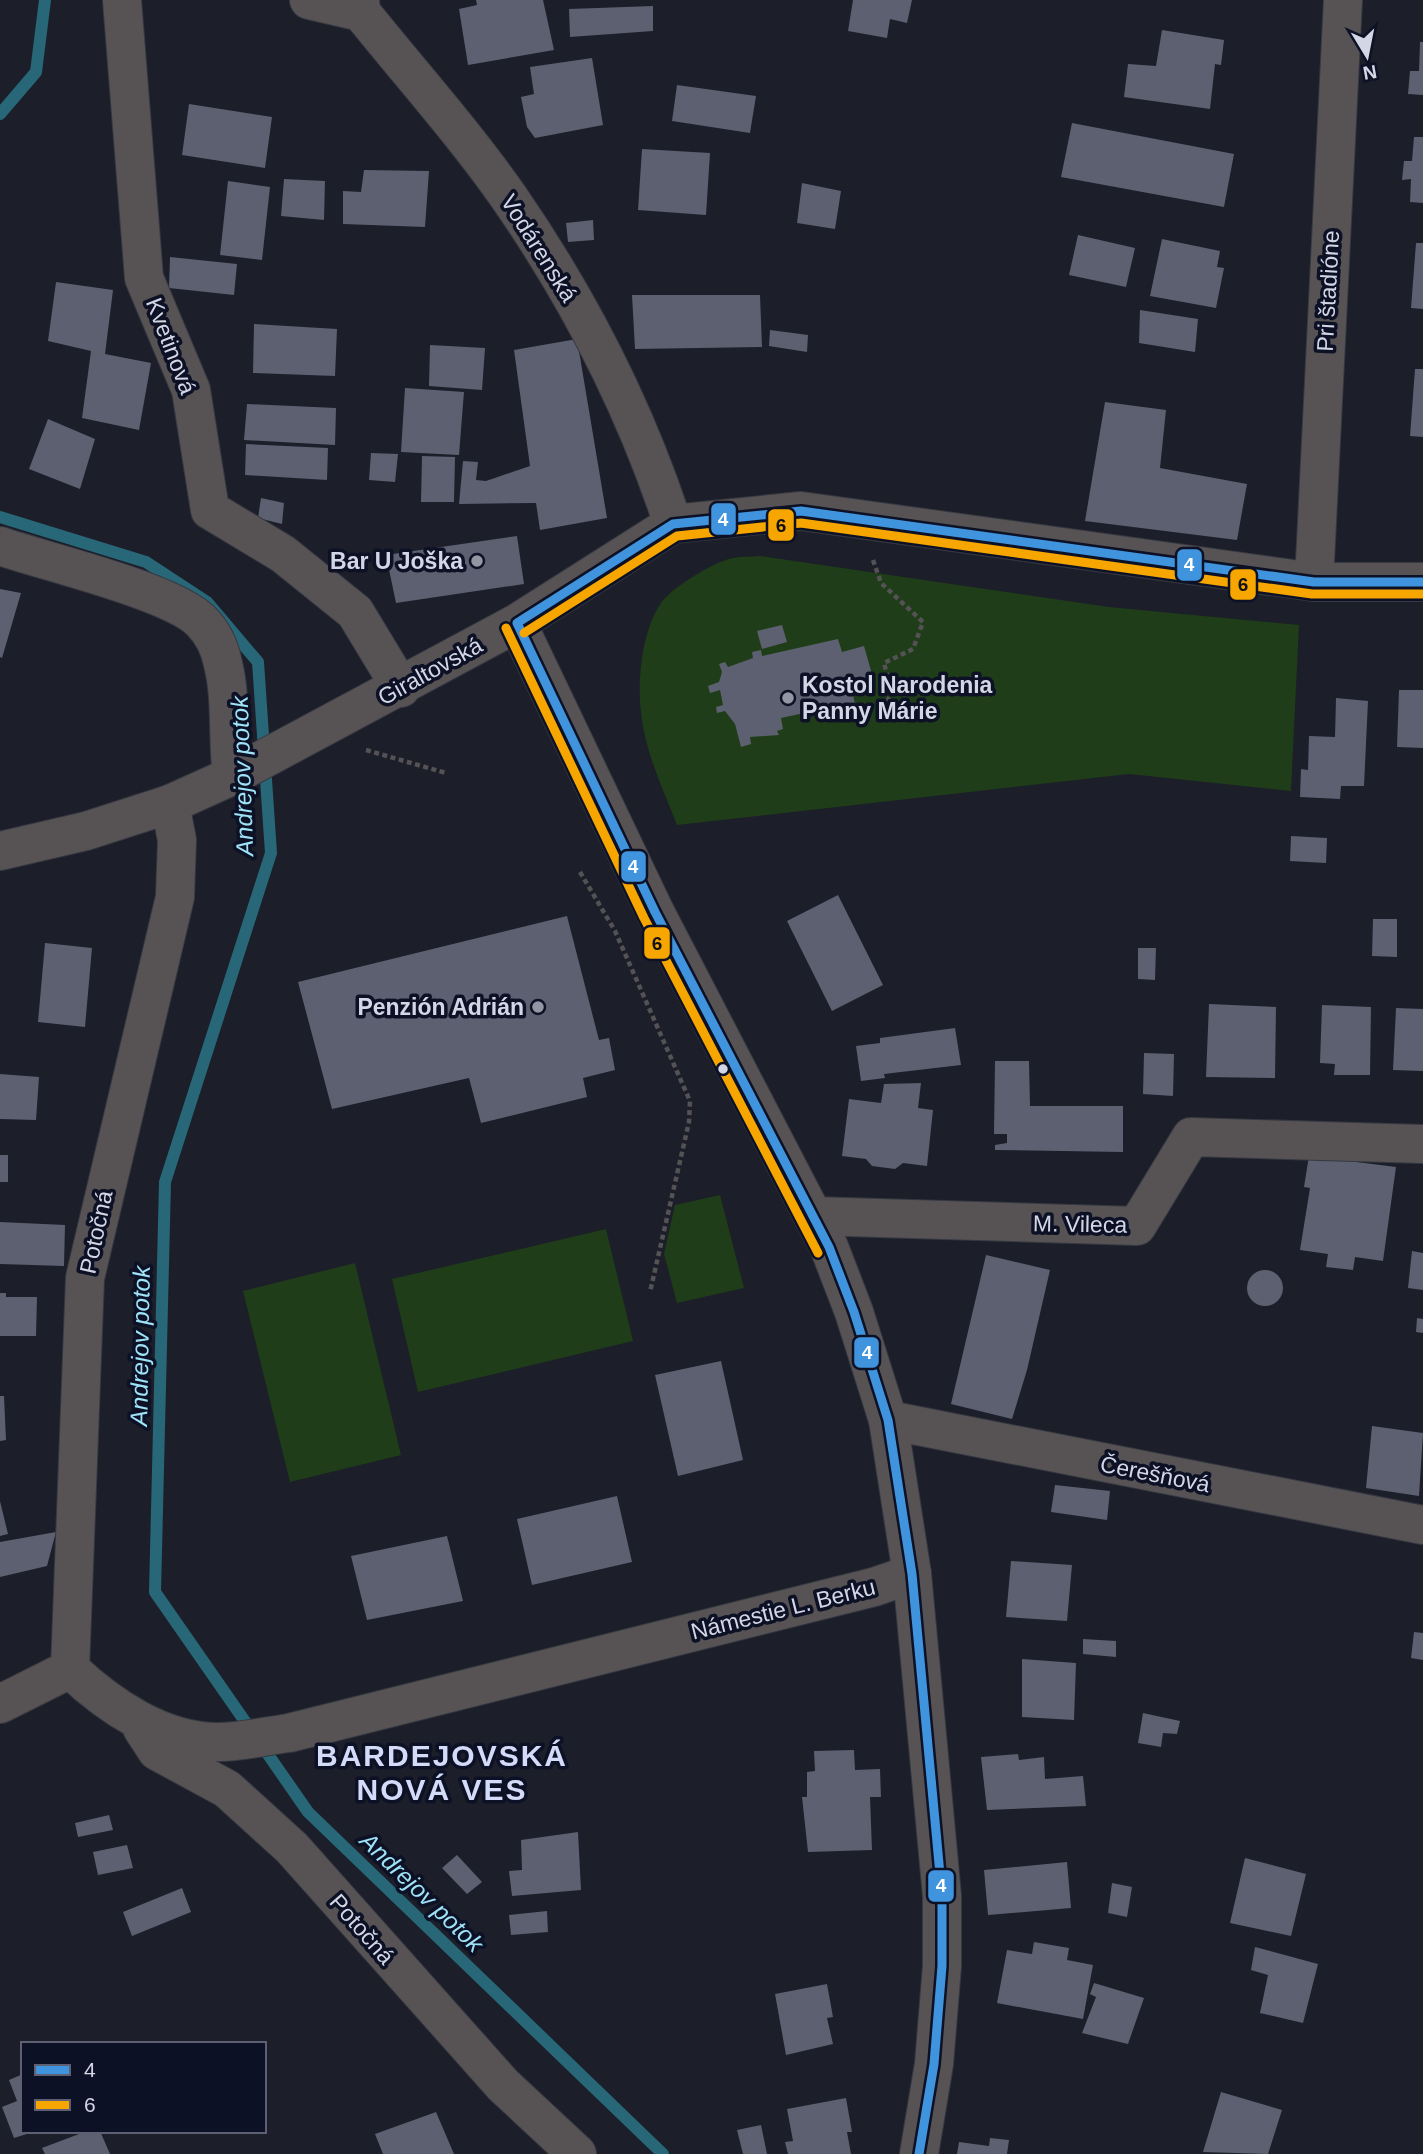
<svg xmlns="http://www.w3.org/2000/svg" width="1423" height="2154" font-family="Arial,sans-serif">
<rect width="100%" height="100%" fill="#1c1e29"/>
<path fill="#1f3d18" d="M 760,556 L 1109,607 L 1299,625 L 1291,791 L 1129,774 L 677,825 C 663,789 645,752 641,713 C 637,681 642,630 661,603 C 671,588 715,561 733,558 C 742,556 751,557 760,556 Z
M 720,1195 L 744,1288 L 677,1303 L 664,1254 L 675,1205 Z
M 606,1229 L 633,1341 L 418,1392 L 392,1279 Z
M 355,1263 L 401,1455 L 290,1482 L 243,1291 Z"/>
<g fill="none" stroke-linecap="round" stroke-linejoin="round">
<path stroke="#276778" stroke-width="12" d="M 0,114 L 36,72 L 45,0
M 0,517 L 146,562 L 207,602 L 258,662 L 271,853 L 165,1182 L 155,1592 L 308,1812 L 663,2154"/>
</g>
<path fill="#5c6070" d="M 476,0 L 543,0 L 554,50 L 468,65 L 459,9 L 477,5 Z
M 853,0 L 912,0 L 907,23 L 890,19 L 887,38 L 848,31 Z
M 653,6 L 653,31 L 570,37 L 569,9 Z
M 1162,30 L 1224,40 L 1221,65 L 1215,64 L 1210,109 L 1124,97 L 1128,64 L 1156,66 Z
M 1420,42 L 1423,42 L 1423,95 L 1408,94 L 1410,71 L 1419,71 Z
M 592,58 L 603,125 L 535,138 L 527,127 L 521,97 L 534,94 L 530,67 Z
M 677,85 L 756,96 L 750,133 L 672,121 Z
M 189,104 L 272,117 L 265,168 L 182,155 Z
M 1072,123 L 1234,154 L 1224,207 L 1061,177 Z
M 1414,137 L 1423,137 L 1423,203 L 1410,202 L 1411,179 L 1402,180 L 1404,161 L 1412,161 Z
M 642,149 L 710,153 L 706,215 L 638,210 Z
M 364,170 L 429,171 L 425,227 L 343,224 L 343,191 L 361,192 Z
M 284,179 L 325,181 L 324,220 L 281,216 Z
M 228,181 L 270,187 L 262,260 L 220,255 Z
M 802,183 L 841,191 L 835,229 L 797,223 Z
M 593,220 L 594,240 L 568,242 L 566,223 Z
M 1078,235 L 1135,248 L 1126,287 L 1069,275 Z
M 1162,239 L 1220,251 L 1217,267 L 1224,268 L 1216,308 L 1150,296 Z
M 1416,243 L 1423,243 L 1423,309 L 1411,308 Z
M 170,257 L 237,264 L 234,295 L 169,288 Z
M 56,282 L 113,290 L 105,354 L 151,363 L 139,430 L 82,418 L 91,351 L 48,341 Z
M 632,295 L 760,295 L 762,347 L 635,349 Z
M 1140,310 L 1198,319 L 1195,352 L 1139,343 Z
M 254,324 L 337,329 L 335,376 L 253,373 Z
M 770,330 L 808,335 L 807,352 L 769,346 Z
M 577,339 L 607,518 L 540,530 L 536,503 L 459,504 L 463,461 L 478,462 L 476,480 L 486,481 L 530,466 L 514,350 Z
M 430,345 L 485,348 L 482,390 L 429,386 Z
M 1415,369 L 1423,369 L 1423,437 L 1410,436 Z
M 405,388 L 464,392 L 459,455 L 401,452 Z
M 1105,402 L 1166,410 L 1160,468 L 1247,484 L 1237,540 L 1085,521 Z
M 247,404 L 336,408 L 335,445 L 244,440 Z
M 48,419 L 95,439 L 80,489 L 29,469 Z
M 246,444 L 328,448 L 327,480 L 245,475 Z
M 371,453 L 398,454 L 395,482 L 369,480 Z
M 422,456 L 455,457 L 454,502 L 421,502 Z
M 261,498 L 284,503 L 282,524 L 258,518 Z
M 517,536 L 524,584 L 396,603 L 386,555 Z
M 0,589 L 21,593 L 2,658 L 0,657 Z
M 782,625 L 787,642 L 762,649 L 757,631 Z
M 838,639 L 842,652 L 864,646 L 873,678 L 862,681 L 863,686 L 852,690 L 856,709 L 848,711 L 846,704 L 781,718 L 783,729 L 777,731 L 779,735 L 750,737 L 751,744 L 741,747 L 735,724 L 725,711 L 717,713 L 716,707 L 723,705 L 720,690 L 710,693 L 708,686 L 719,682 L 722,672 L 719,664 L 725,662 L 728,667 L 753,658 L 752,652 L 761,650 L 762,656 Z
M 1399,690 L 1423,690 L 1423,748 L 1397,747 Z
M 1336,698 L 1368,701 L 1364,786 L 1341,786 L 1340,799 L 1300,797 L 1301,769 L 1308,770 L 1309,736 L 1335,737 Z
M 1291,836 L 1327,838 L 1326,863 L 1290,861 Z
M 838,895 L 883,985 L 832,1011 L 787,921 Z
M 567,916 L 599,1040 L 609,1038 L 615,1070 L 583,1078 L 587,1097 L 481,1123 L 469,1078 L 332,1109 L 298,982 Z
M 1373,919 L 1397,919 L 1397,957 L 1372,956 Z
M 45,943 L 92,948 L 85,1027 L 38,1022 Z
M 1138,948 L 1156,948 L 1155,980 L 1138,979 Z
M 1209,1004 L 1276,1007 L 1275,1078 L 1206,1077 Z
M 1322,1005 L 1371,1007 L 1370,1075 L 1334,1075 L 1335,1064 L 1320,1063 Z
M 1396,1008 L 1423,1009 L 1423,1071 L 1393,1070 Z
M 955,1028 L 961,1065 L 884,1074 L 885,1078 L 861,1081 L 856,1046 L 880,1043 L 880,1038 Z
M 1144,1053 L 1174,1054 L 1173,1096 L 1143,1094 Z
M 995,1061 L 1029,1061 L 1030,1106 L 1123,1106 L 1123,1152 L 995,1150 L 995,1145 L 1007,1143 L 1007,1134 L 994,1134 Z
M 0,1074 L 39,1077 L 36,1120 L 0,1119 Z
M 921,1083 L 918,1108 L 933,1110 L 927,1166 L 903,1163 L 895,1169 L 872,1166 L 866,1159 L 842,1156 L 849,1099 L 881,1103 L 884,1084 Z
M 0,1155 L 8,1155 L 8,1182 L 0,1182 Z
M 1309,1156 L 1396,1167 L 1383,1261 L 1355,1257 L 1353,1270 L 1326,1267 L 1328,1254 L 1300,1250 L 1310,1188 L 1304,1187 Z
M 0,1222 L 65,1225 L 64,1266 L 0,1264 Z
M 1412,1251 L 1423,1253 L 1423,1290 L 1408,1288 Z
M 986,1255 L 1050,1270 L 1027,1370 L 1012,1419 L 951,1404 Z
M1247 1288a18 18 0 1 1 36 0a18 18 0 1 1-36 0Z
M 0,1293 L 6,1293 L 6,1297 L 37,1297 L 36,1336 L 0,1336 Z
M 1417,1318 L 1423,1319 L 1423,1333 L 1416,1332 Z
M 721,1361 L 743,1460 L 678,1476 L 655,1375 Z
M 0,1396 L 4,1396 L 6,1440 L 0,1441 Z
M 1372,1426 L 1423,1433 L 1419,1496 L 1366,1488 Z
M 1055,1485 L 1110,1491 L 1107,1520 L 1051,1512 Z
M 617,1496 L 632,1562 L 532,1585 L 517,1519 Z
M 0,1501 L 8,1534 L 0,1536 Z
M 56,1532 L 47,1566 L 0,1577 L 0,1542 Z
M 447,1536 L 463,1601 L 367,1620 L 351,1556 Z
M 1011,1561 L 1072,1565 L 1067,1621 L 1006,1617 Z
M 1414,1632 L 1423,1633 L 1423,1660 L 1411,1658 Z
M 1083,1639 L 1116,1641 L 1116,1657 L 1083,1654 Z
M 1022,1659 L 1076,1663 L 1074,1720 L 1022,1717 Z
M 1143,1713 L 1180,1721 L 1177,1734 L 1163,1733 L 1161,1747 L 1138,1743 Z
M 854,1750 L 855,1770 L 880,1769 L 881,1797 L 870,1797 L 872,1850 L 808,1852 L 802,1797 L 807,1797 L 807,1772 L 815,1771 L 814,1751 Z
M 1018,1754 L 1019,1760 L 1044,1757 L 1045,1779 L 1083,1776 L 1086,1806 L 987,1810 L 981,1757 Z
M 109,1815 L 113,1830 L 78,1837 L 75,1823 Z
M 578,1832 L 581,1890 L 512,1896 L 509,1871 L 522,1870 L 521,1840 Z
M 127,1845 L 133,1868 L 98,1875 L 93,1852 Z
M 457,1855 L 482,1882 L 467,1894 L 442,1868 Z
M 1245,1858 L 1306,1874 L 1291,1936 L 1230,1923 Z
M 1067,1862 L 1071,1908 L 988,1915 L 984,1870 Z
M 1112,1883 L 1132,1887 L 1127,1917 L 1108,1913 Z
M 182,1888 L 191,1912 L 132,1936 L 123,1912 Z
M 547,1911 L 548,1932 L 511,1935 L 509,1915 Z
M 1034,1942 L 1069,1948 L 1067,1960 L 1093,1965 L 1083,2019 L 997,2003 L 1007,1950 L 1032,1954 Z
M 1255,1947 L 1318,1964 L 1303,2023 L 1260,2013 L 1268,1975 L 1251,1970 Z
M 1094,1983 L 1144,1998 L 1128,2044 L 1082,2033 L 1096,1997 L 1090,1994 Z
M 827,1984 L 833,2017 L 827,2018 L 833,2044 L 786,2055 L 775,1994 Z
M 23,2074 L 23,2131 L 33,2132 L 14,2138 L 2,2107 L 17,2101 L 9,2080 Z
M 1221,2092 L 1282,2110 L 1268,2154 L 1203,2152 Z
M 846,2098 L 852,2132 L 847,2132 L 851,2154 L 788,2154 L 785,2142 L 793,2141 L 787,2109 Z
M 436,2112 L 454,2154 L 383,2154 L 375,2134 Z
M 761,2125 L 767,2154 L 743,2154 L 737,2130 Z
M 87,2131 L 100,2131 L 110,2154 L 45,2154 L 42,2148 Z
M 990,2138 L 1009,2140 L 1007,2154 L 957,2154 L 959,2142 L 989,2146 Z"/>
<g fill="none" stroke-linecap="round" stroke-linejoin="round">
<defs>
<path id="minor" d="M 122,0 L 144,278 L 191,390 L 210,510 L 283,554 L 355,612 L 401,688
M 309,0 L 361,12
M 360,0 L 361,12 C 410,73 463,132 508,196 C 578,297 635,408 673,524
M 0,546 C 46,562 171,591 201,621 C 213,633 220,648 223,664 C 232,699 227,740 232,776
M 1314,582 L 1343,0
M 813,1216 L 1137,1226 L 1191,1137 L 1423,1144
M 888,1420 L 1423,1525
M 70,1669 C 109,1706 162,1742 218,1742 C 241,1742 266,1736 289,1733 L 874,1587 L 912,1574
M 70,1669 L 85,1278 L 175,897 L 177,840 L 170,804
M 0,1704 L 70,1669
M 142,1728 L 157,1751 L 227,1789 L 292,1848 L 503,2085 L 577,2154"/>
<path id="tertiary" d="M 517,623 L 655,912 L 829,1247 L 854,1312 L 888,1420 L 912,1574 L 942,1896 L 942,1966 L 934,2064 L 919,2154
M 0,851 L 86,831 L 170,804 L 232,776 L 517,623 L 673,524 L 801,511 L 1314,582 L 1423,582"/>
</defs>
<use href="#minor" stroke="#363942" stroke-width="40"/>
<use href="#tertiary" stroke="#363942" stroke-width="40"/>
<path stroke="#545255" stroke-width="4.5" stroke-dasharray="5 3.5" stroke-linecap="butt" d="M 873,560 L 881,583 L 923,622 L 913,649 L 884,663 L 892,693 L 881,711
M 366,750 L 446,773
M 580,872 L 615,931 L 690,1101 L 689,1122 L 650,1292"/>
<use href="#minor" stroke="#575355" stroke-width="38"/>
<use href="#tertiary" stroke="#575355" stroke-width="38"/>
<defs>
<path id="bus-1" d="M 517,623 L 655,912 L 829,1247 L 854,1312 L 888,1420 L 912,1574 L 942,1896 L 942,1966 L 934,2064 L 919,2154
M 517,623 L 673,524 L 801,511 L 1314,582 L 1423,582"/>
<path id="bus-2" d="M 506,628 L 644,918 L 818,1253
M 524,633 L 677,536 L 801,523 L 1312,594 L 1423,594"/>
</defs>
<use href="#bus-1" stroke="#0d1125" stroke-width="14"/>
<use href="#bus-2" stroke="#0d1125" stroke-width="14"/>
<use href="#bus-1" stroke="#4094de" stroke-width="9"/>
<use href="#bus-2" stroke="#f7a600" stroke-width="9"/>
</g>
<g fill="#9396a3" stroke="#0d1125" stroke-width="2.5">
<circle cx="477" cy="561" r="7"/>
<circle cx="788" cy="698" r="7"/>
<circle cx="538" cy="1007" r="7"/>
</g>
<circle fill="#d3d7e5" stroke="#0d1125" stroke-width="2.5" cx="723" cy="1069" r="6"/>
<g text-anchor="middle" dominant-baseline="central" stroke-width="7" stroke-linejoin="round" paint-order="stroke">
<g font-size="23" fill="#d3d7e5" stroke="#0d1125">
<text transform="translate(539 248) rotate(58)">Vodárenská</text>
<text transform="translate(1328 291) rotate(-87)">Pri štadióne</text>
<text transform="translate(171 346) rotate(69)">Kvetinová</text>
<text transform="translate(430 671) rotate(-29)">Giraltovská</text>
<text transform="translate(1080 1224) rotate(1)">M. Vileca</text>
<text transform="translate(96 1232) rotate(-78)">Potočná</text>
<text transform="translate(1155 1474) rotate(11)">Čerešňová</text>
<text transform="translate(783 1609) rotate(-14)">Námestie L. Berku</text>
<text transform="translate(362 1929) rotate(49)">Potočná</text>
</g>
<g font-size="23" font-weight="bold" fill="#d3d7e5" stroke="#0d1125" text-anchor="end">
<text x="463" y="561">Bar U Joška</text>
<text x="802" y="685" text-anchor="start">Kostol Narodenia<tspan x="802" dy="26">Panny Márie</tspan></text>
<text x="524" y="1007">Penzión Adrián</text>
</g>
<g font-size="24" font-style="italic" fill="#9fe3f8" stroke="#0d1125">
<text transform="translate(242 776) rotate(-92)">Andrejov potok</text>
<text transform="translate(140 1346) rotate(-89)">Andrejov potok</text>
<text transform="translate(422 1892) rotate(44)">Andrejov potok</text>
</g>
<g font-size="30" font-weight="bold" letter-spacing="2" fill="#d3dbf8" stroke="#0d1125">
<text x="442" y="1755">BARDEJOVSKÁ<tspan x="442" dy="34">NOVÁ VES</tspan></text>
</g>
</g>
<g stroke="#0d1125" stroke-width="2.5">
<rect x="710" y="502" width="27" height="34" rx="7" fill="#4094de"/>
<rect x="767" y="508" width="28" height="34" rx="7" fill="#f7a600"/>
<rect x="1176" y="548" width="27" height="34" rx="7" fill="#4094de"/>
<rect x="1229" y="568" width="28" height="33" rx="7" fill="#f7a600"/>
<rect x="620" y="850" width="27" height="33" rx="7" fill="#4094de"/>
<rect x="643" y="926" width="28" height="34" rx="7" fill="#f7a600"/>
<rect x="853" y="1336" width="27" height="33" rx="7" fill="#4094de"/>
<rect x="927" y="1869" width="28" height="34" rx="7" fill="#4094de"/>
</g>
<g font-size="19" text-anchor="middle" font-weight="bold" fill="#fff">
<text x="723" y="526">4</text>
<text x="1189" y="571">4</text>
<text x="633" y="873">4</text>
<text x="867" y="1359">4</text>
<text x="941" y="1892">4</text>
</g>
<g font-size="19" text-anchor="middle" font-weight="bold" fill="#111">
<text x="781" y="532">6</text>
<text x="1243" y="591">6</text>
<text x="657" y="950">6</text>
</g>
<rect x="21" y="2042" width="245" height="91" fill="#0d1125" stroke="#5c6072" stroke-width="2"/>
<rect x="35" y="2065" width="35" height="10" fill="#4094de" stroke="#5c6072" stroke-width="2"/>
<text x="84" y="2077" font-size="21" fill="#d3d7e5">4</text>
<rect x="35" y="2100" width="35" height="10" fill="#f7a600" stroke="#5c6072" stroke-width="2"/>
<text x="84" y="2112" font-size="21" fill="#d3d7e5">6</text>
<g transform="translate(1367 56) rotate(170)" stroke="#0d1125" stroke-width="5" paint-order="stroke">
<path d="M0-5L12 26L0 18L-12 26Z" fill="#d3d7e5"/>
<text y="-10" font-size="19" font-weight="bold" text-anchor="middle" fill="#d3d7e5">N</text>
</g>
</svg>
